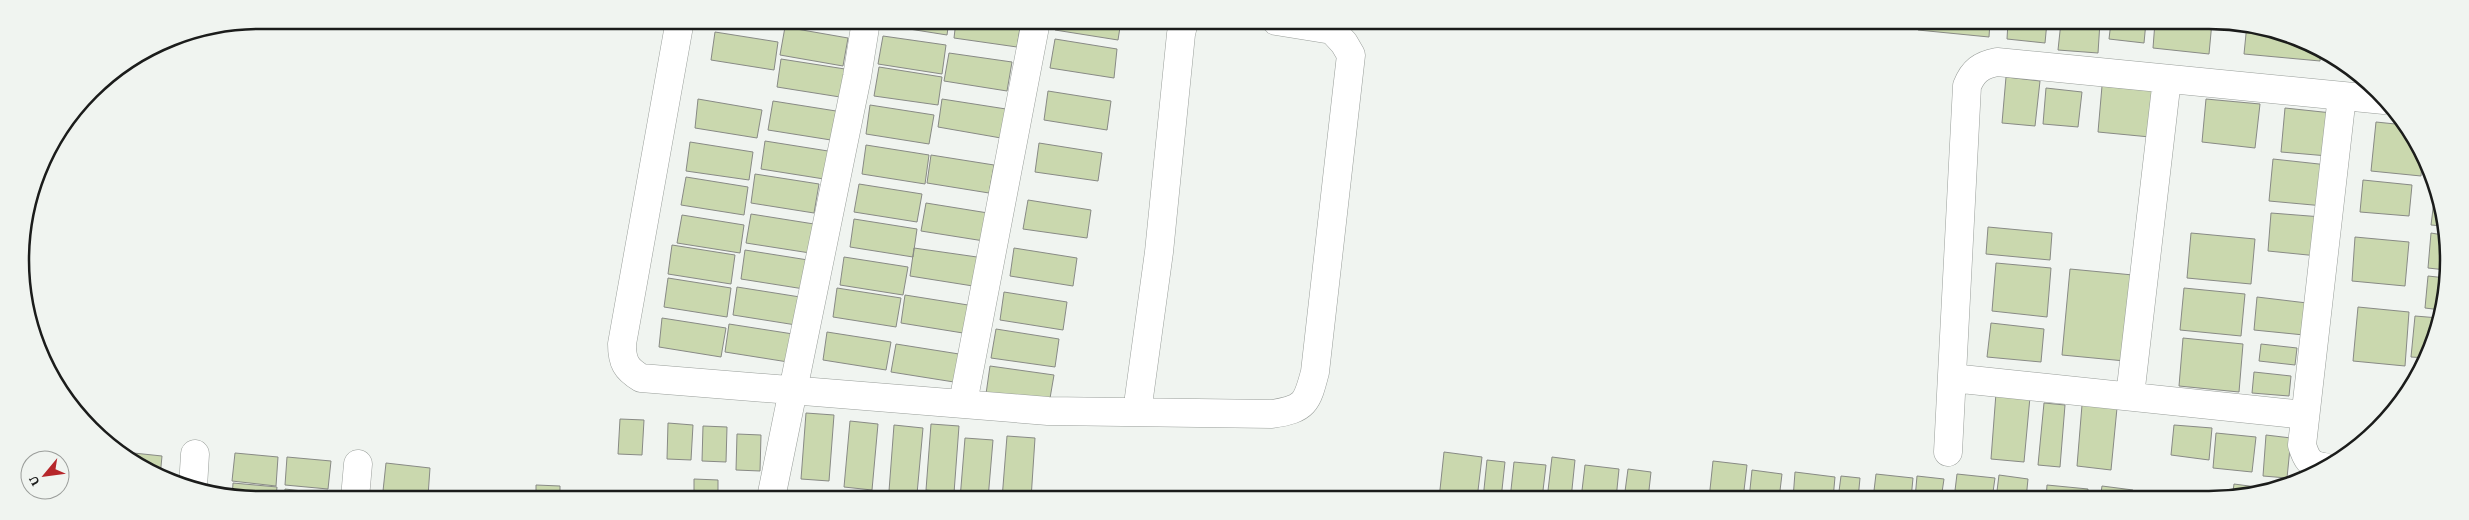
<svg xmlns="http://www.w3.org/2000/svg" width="2469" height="520" font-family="'Crimson Pro',serif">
<rect width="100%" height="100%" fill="#f0f4f0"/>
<path fill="#cad8ae" stroke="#888a85" d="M 734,20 L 775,21 L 774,27 Z
M 812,21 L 852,21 L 851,27 Z
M 885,21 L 949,21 L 947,35 L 884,25 Z
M 956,21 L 1021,21 L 1017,47 L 954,38 Z
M 1056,21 L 1121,21 L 1118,40 L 1055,30 Z
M 1918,22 L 1990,22 L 1989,37 L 1918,30 Z
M 2008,22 L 2047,22 L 2045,43 L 2007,39 Z
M 2061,22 L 2100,22 L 2098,53 L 2058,50 Z
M 2111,22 L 2146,22 L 2144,43 L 2109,39 Z
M 2155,22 L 2212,22 L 2209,54 L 2153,48 Z
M 2247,24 L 2321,49 L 2320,61 L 2244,54 Z
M 785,27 L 848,38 L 843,66 L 780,55 Z
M 715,32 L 778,42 L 774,70 L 711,60 Z
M 883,36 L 946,45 L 942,74 L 878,64 Z
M 1055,39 L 1117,49 L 1114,78 L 1050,68 Z
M 949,53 L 1012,62 L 1007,91 L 944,81 Z
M 781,59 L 845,69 L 840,97 L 777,87 Z
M 879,67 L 942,77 L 938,105 L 874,96 Z
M 2006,77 L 2040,81 L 2035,126 L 2002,123 Z
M 2102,86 L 2154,91 L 2150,137 L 2098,132 Z
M 2046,88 L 2082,92 L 2078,127 L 2043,124 Z
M 1048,91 L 1111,101 L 1107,130 L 1044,120 Z
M 698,99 L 762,110 L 757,138 L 695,128 Z
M 942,99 L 1006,109 L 1001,138 L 938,127 Z
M 2206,99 L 2260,104 L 2255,148 L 2202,142 Z
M 773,101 L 836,111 L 831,140 L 768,130 Z
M 870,105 L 934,115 L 929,144 L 866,134 Z
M 2285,108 L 2332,113 L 2328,156 L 2281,152 Z
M 2376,122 L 2405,125 L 2422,161 L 2421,176 L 2371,171 Z
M 765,141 L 828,151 L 824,179 L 761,169 Z
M 690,142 L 753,152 L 749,180 L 686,171 Z
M 1039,143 L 1102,153 L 1098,181 L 1035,172 Z
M 866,145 L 929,155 L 925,184 L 862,174 Z
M 931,155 L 994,165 L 989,193 L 927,183 Z
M 2273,159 L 2328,165 L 2324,206 L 2269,201 Z
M 755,174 L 819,184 L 814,213 L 751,203 Z
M 686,177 L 748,187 L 744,215 L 681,205 Z
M 2363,180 L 2412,185 L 2409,216 L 2360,212 Z
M 859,184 L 922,194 L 917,222 L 854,212 Z
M 2435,193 L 2439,193 L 2441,198 L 2443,226 L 2431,225 Z
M 1028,200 L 1091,210 L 1087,238 L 1023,229 Z
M 926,203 L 988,213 L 984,241 L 921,231 Z
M 2271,213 L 2322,217 L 2318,256 L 2268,251 Z
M 751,214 L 814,224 L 810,253 L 746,243 Z
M 682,215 L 744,225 L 740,253 L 677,243 Z
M 854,219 L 917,229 L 913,257 L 850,247 Z
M 1988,227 L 2052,233 L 2050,260 L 1986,254 Z
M 2191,233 L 2255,239 L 2251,284 L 2187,278 Z
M 2431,233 L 2443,235 L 2446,270 L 2428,268 Z
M 2355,237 L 2409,242 L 2405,286 L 2352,281 Z
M 672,245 L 735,255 L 731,284 L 668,274 Z
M 914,248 L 977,257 L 973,286 L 910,276 Z
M 1014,248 L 1077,258 L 1073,286 L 1010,276 Z
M 745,250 L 808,260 L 804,289 L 741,279 Z
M 844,257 L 908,267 L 903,295 L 840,285 Z
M 1996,263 L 2051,268 L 2047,317 L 1992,311 Z
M 2070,269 L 2133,275 L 2125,361 L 2062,355 Z
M 2428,276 L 2446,278 L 2447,291 L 2441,310 L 2425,308 Z
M 668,278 L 731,288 L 727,317 L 664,307 Z
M 737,287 L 800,297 L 796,325 L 733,315 Z
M 837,288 L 901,298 L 896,327 L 833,317 Z
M 2184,288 L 2245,294 L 2241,336 L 2180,330 Z
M 1004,292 L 1067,302 L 1063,330 L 1000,320 Z
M 905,295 L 968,305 L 963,333 L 901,323 Z
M 2257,297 L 2307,303 L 2304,335 L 2254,330 Z
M 2358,307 L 2409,312 L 2405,366 L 2353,361 Z
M 2415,316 L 2439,318 L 2427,358 L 2411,357 Z
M 662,318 L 726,328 L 721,357 L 659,347 Z
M 1991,323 L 2044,329 L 2041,362 L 1987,357 Z
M 729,324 L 793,334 L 788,362 L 725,352 Z
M 996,329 L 1059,339 L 1055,367 L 991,358 Z
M 827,332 L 891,342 L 886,370 L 823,360 Z
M 2183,338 L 2243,344 L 2239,392 L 2179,386 Z
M 896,344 L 959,354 L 954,382 L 891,372 Z
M 2261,344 L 2297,348 L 2295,365 L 2259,361 Z
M 990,366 L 1054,375 L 1049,404 L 986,394 Z
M 2254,372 L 2291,376 L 2289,396 L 2252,393 Z
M 2412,372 L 2419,373 L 2410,386 Z
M 1996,393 L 2030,397 L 2024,462 L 1991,459 Z
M 2044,403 L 2065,405 L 2060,467 L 2038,465 Z
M 2082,405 L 2117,408 L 2111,470 L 2077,466 Z
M 806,413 L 834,415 L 829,481 L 801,479 Z
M 620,419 L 644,420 L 642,455 L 618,454 Z
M 850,421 L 878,424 L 872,490 L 844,487 Z
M 668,423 L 693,425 L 691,460 L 667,459 Z
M 931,424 L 959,426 L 954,493 L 926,490 Z
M 894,425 L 923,428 L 917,494 L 889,491 Z
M 2174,425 L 2212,428 L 2209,460 L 2171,455 Z
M 703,426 L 727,427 L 726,462 L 702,461 Z
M 2216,433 L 2256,437 L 2252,472 L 2213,468 Z
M 737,434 L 761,435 L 760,471 L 736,470 Z
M 2266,435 L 2291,438 L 2287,478 L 2263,476 Z
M 1007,436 L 1035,438 L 1031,499 L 1002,499 Z
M 965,438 L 993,440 L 988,499 L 960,499 Z
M 124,452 L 162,456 L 160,477 L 154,475 Z
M 1444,452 L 1482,457 L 1477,499 L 1439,499 Z
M 235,453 L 278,457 L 276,486 L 232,481 Z
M 287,457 L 331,461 L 328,489 L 285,485 Z
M 1552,457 L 1575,460 L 1571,499 L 1547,499 Z
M 1487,460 L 1505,462 L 1501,499 L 1483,499 Z
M 1713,461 L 1747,465 L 1743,499 L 1709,499 Z
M 1514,462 L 1546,465 L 1542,499 L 1510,499 Z
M 386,463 L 430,468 L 428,496 L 383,491 Z
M 1585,465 L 1619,469 L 1616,499 L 1581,499 Z
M 1628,469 L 1651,472 L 1648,499 L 1624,499 Z
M 1752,470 L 1782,474 L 1779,499 L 1749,499 Z
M 1795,472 L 1835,477 L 1833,499 L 1793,499 Z
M 1876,474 L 1913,478 L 1911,499 L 1873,499 Z
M 1957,474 L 1995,478 L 1992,499 L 1954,499 Z
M 1999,475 L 2028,479 L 2026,499 L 1996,499 Z
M 1841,476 L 1860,478 L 1858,499 L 1838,499 Z
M 1917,476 L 1944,479 L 1941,499 L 1915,499 Z
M 694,479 L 718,480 L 718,498 L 694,498 Z
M 233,483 L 277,487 L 276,498 L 232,498 Z
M 2234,484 L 2272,489 L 2232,498 Z
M 536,485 L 560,486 L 560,498 L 536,498 Z
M 2047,485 L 2088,489 L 2087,499 L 2046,499 Z
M 2102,486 L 2133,490 L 2132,499 L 2100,499 Z
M 285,489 L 329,494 L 329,498 L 284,498 Z
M 2140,492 L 2180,496 L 2179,499 L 2139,499 Z
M 2192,492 L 2224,495 L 2224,499 L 2191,499 Z
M 808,496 L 837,498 L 808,498 Z
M 853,496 L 882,498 L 853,498 Z"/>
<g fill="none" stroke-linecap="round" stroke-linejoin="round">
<defs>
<path id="minor" d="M 680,20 L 622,344 C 622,362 626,369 641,378 L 1048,411 L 1272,414 C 1305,409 1307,403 1315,372 L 1351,55 L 1344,43 L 1332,30 L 1276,21
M 1952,378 L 2305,415
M 2130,396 L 2167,79
M 963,403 L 1036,21
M 1137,412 L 1159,252 L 1181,34 L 1184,21
M 1948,452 L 1967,86 C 1973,71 1981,65 1997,62 L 2384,100
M 2324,467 C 2309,465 2306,458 2302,445 L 2342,96
M 193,487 L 195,454
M 355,498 L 358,464
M 771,498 L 857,77 L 866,21"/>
</defs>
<use href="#minor" stroke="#999e9a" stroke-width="29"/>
<use href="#minor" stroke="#fff" stroke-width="28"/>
</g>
<path d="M0 0H2469V520H0ZM260 29H2209A231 231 0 0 1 2440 260V260A231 231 0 0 1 2209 491H260A231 231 0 0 1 29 260V260A231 231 0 0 1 260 29Z" fill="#f0f4f0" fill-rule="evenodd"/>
<path fill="none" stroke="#1b1c1b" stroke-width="2.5" d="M260 29H2209A231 231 0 0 1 2440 260V260A231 231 0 0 1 2209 491H260A231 231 0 0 1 29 260V260A231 231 0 0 1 260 29Z"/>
<g transform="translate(45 475) rotate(241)"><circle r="24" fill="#f0f4f0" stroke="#9b9e9b"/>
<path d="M0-4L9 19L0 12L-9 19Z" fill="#b6262a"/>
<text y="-8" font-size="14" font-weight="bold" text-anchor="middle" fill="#1b1c1b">U</text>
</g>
</svg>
